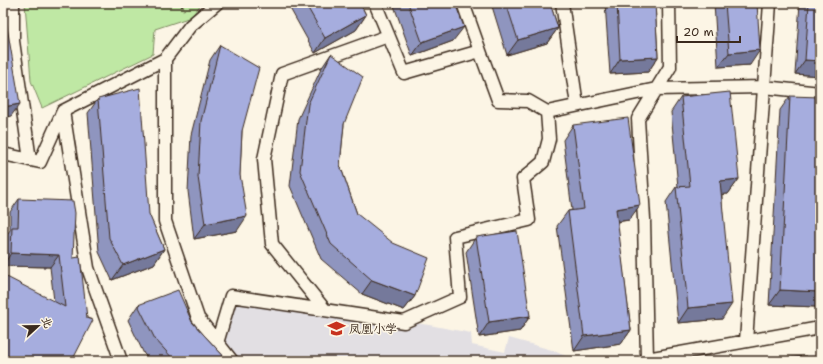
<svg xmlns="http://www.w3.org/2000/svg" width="823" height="364" font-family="'Shantell Sans','LXGW WenKai TC',sans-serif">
<rect width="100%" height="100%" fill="#fcf5e5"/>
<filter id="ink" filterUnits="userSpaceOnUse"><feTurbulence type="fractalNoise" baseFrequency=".025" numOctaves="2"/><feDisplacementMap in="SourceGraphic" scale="8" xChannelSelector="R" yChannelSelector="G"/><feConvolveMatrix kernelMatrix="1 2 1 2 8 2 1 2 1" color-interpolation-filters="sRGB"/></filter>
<g filter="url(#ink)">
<path fill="#e2dfe3" d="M 231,296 L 429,325 L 471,333 L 472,345 L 505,352 L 509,338 L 552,350 L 572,359 L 592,361 L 232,361 L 217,343 Z
M 820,355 L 820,361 L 751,361 Z"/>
<path fill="#bfe8a4" stroke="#7d8961" d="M 25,3 L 202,3 L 191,17 L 155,29 L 153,54 L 42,108 L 31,81 Z"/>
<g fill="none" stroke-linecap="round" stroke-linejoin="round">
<defs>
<path id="service" d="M 13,3 L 13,41 L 30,160
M 375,3 L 404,73 L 480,51 L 498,100 L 528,101 L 547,112 L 656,89 L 764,87 L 820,93
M 463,3 L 480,51
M 562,3 L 577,105
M 669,3 L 670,67 L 638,119 L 644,219 L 647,359 L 820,328
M 165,59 L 165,221 L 198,318 L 232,361
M 63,111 L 88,268 L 121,361
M 3,154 L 40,162 L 63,111 L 165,59 L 190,26 L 217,3
M 325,310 L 272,244 L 264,159 L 282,74 L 388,36
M 746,341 L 770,3
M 217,343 L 231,296 L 404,322 L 460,297 L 455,237 L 529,220 L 523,179 L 543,162 L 549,139 L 547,112"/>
</defs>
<use href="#service" stroke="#3b2a1e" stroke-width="15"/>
<path stroke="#3b2a1e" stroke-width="2.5" stroke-dasharray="4 3" stroke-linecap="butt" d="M 181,3 L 184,10"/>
<use href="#service" stroke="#fcf5e5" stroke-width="12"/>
</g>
<path fill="#8f95bf" stroke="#3b2a1e" d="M 287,3 L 360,3 L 366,15 L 356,30 L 315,53 Z
M 393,3 L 455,3 L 453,41 L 412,56 Z
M 491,3 L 550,3 L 558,28 L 547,43 L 507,55 Z
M 605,3 L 655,3 L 658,57 L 648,72 L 610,74 Z
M 714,3 L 757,3 L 750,65 L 718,67 Z
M 800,3 L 820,3 L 820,76 L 795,74 Z
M 220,45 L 242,131 L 237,231 L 194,239 L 188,191 L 191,135 L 210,60 Z
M 331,54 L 344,124 L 340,165 L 357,214 L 415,296 L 404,310 L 362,294 L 321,259 L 290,186 L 298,119 L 321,69 Z
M 790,96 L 816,307 L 769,305 L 780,110 Z
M 681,97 L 739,179 L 728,194 L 722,194 L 722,319 L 678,323 L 666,202 L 676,187 L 678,187 L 671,112 Z
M 98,99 L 164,249 L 154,264 L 112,280 L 99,252 L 88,113 Z
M 573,125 L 629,220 L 617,222 L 631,330 L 621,344 L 574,351 L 557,226 L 568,211 L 572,210 L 563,140 Z
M 19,199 L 73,258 L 72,361 L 54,301 L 50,267 L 3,266 L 3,240 L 10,230 L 10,212 Z
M 476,237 L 530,316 L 520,331 L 479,337 L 466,252 Z
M 138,305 L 192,322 L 228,361 L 151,361 L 144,354 L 128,320 Z"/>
<path fill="#74799b" stroke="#3b2a1e" d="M 366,15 L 356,30 L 315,53 L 325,38 Z
M 464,27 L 453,41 L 412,56 L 422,42 Z
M 558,28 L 547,43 L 507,55 L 518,40 Z
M 760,50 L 750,65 L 718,67 L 729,53 Z
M 658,57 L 648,72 L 610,74 L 620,59 Z
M 805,60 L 820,61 L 820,76 L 795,74 Z
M 20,104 L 11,116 L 3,118 L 3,107 Z
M 739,179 L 728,194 L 710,195 L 720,181 Z
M 640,205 L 629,220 L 605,223 L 616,209 Z
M 247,216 L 237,231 L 194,239 L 205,224 Z
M 164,249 L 154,264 L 112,280 L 123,265 Z
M 11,253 L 59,255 L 50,267 L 3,266 Z
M 372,280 L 415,296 L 404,310 L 362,294 Z
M 780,290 L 820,292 L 820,302 L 816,307 L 769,305 Z
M 732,304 L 722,319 L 678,323 L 688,308 Z
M 530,316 L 520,331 L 479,337 L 489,322 Z
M 631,330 L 621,344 L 574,351 L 584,336 Z"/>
<path fill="#a6adde" stroke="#3b2a1e" d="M 3,3 L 20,104 L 3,107 Z
M 305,3 L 360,3 L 366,15 L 325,38 Z
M 408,3 L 455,3 L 464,27 L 422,42 Z
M 506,3 L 550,3 L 558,28 L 518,40 Z
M 617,3 L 655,3 L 658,57 L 620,59 Z
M 725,3 L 757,3 L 760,50 L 729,53 Z
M 809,3 L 820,3 L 820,61 L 805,60 Z
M 220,45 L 259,68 L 242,131 L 240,175 L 247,216 L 205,224 L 198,177 L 201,121 Z
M 331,54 L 363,77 L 344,124 L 340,165 L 357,214 L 393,243 L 429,258 L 415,296 L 372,280 L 331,244 L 300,171 L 308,104 Z
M 140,88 L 149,214 L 164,249 L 123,265 L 109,238 L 98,99 Z
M 730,92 L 739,179 L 720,181 L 732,304 L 688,308 L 676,187 L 690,186 L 681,97 Z
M 790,96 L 820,97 L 820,292 L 780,290 Z
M 628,118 L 640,205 L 616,209 L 631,330 L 584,336 L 568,211 L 584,209 L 573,125 Z
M 19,199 L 73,201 L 75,213 L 73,258 L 80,257 L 87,318 L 93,320 L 72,361 L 3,361 L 3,275 L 65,307 L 59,255 L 11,253 L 12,227 L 18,227 Z
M 517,231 L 530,316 L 489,322 L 476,237 Z
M 178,290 L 192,322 L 228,361 L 175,361 L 155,339 L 138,305 Z
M 806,356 L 806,361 L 770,361 L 770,359 Z"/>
</g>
<defs>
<symbol id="school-bare" viewBox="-9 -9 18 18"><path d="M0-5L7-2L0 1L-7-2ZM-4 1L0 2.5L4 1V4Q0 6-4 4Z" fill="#c8321e" stroke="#fcf5e5" stroke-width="2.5" paint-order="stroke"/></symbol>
</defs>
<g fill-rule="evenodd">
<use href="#school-bare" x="324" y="316" width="25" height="25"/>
</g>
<g text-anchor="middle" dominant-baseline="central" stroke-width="3" stroke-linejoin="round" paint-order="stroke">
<g font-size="12" fill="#3b2a1e" stroke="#fcf5e5" text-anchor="start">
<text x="349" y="329">凤凰小学</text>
</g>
</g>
<rect width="823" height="364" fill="none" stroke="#fcf5e5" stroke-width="16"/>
<rect x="8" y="8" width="807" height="348" fill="none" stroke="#3b2a1e" stroke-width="1.5" filter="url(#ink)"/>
<g transform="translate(38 326) rotate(68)" stroke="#fcf5e5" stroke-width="3" paint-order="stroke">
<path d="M0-3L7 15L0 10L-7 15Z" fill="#3b2a1e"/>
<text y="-6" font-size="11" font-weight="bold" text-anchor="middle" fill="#3b2a1e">北</text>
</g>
<path d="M677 36v6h63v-6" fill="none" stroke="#3b2a1e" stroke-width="2"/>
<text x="683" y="36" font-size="12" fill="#3b2a1e" stroke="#fcf5e5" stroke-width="3" paint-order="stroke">20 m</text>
</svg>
